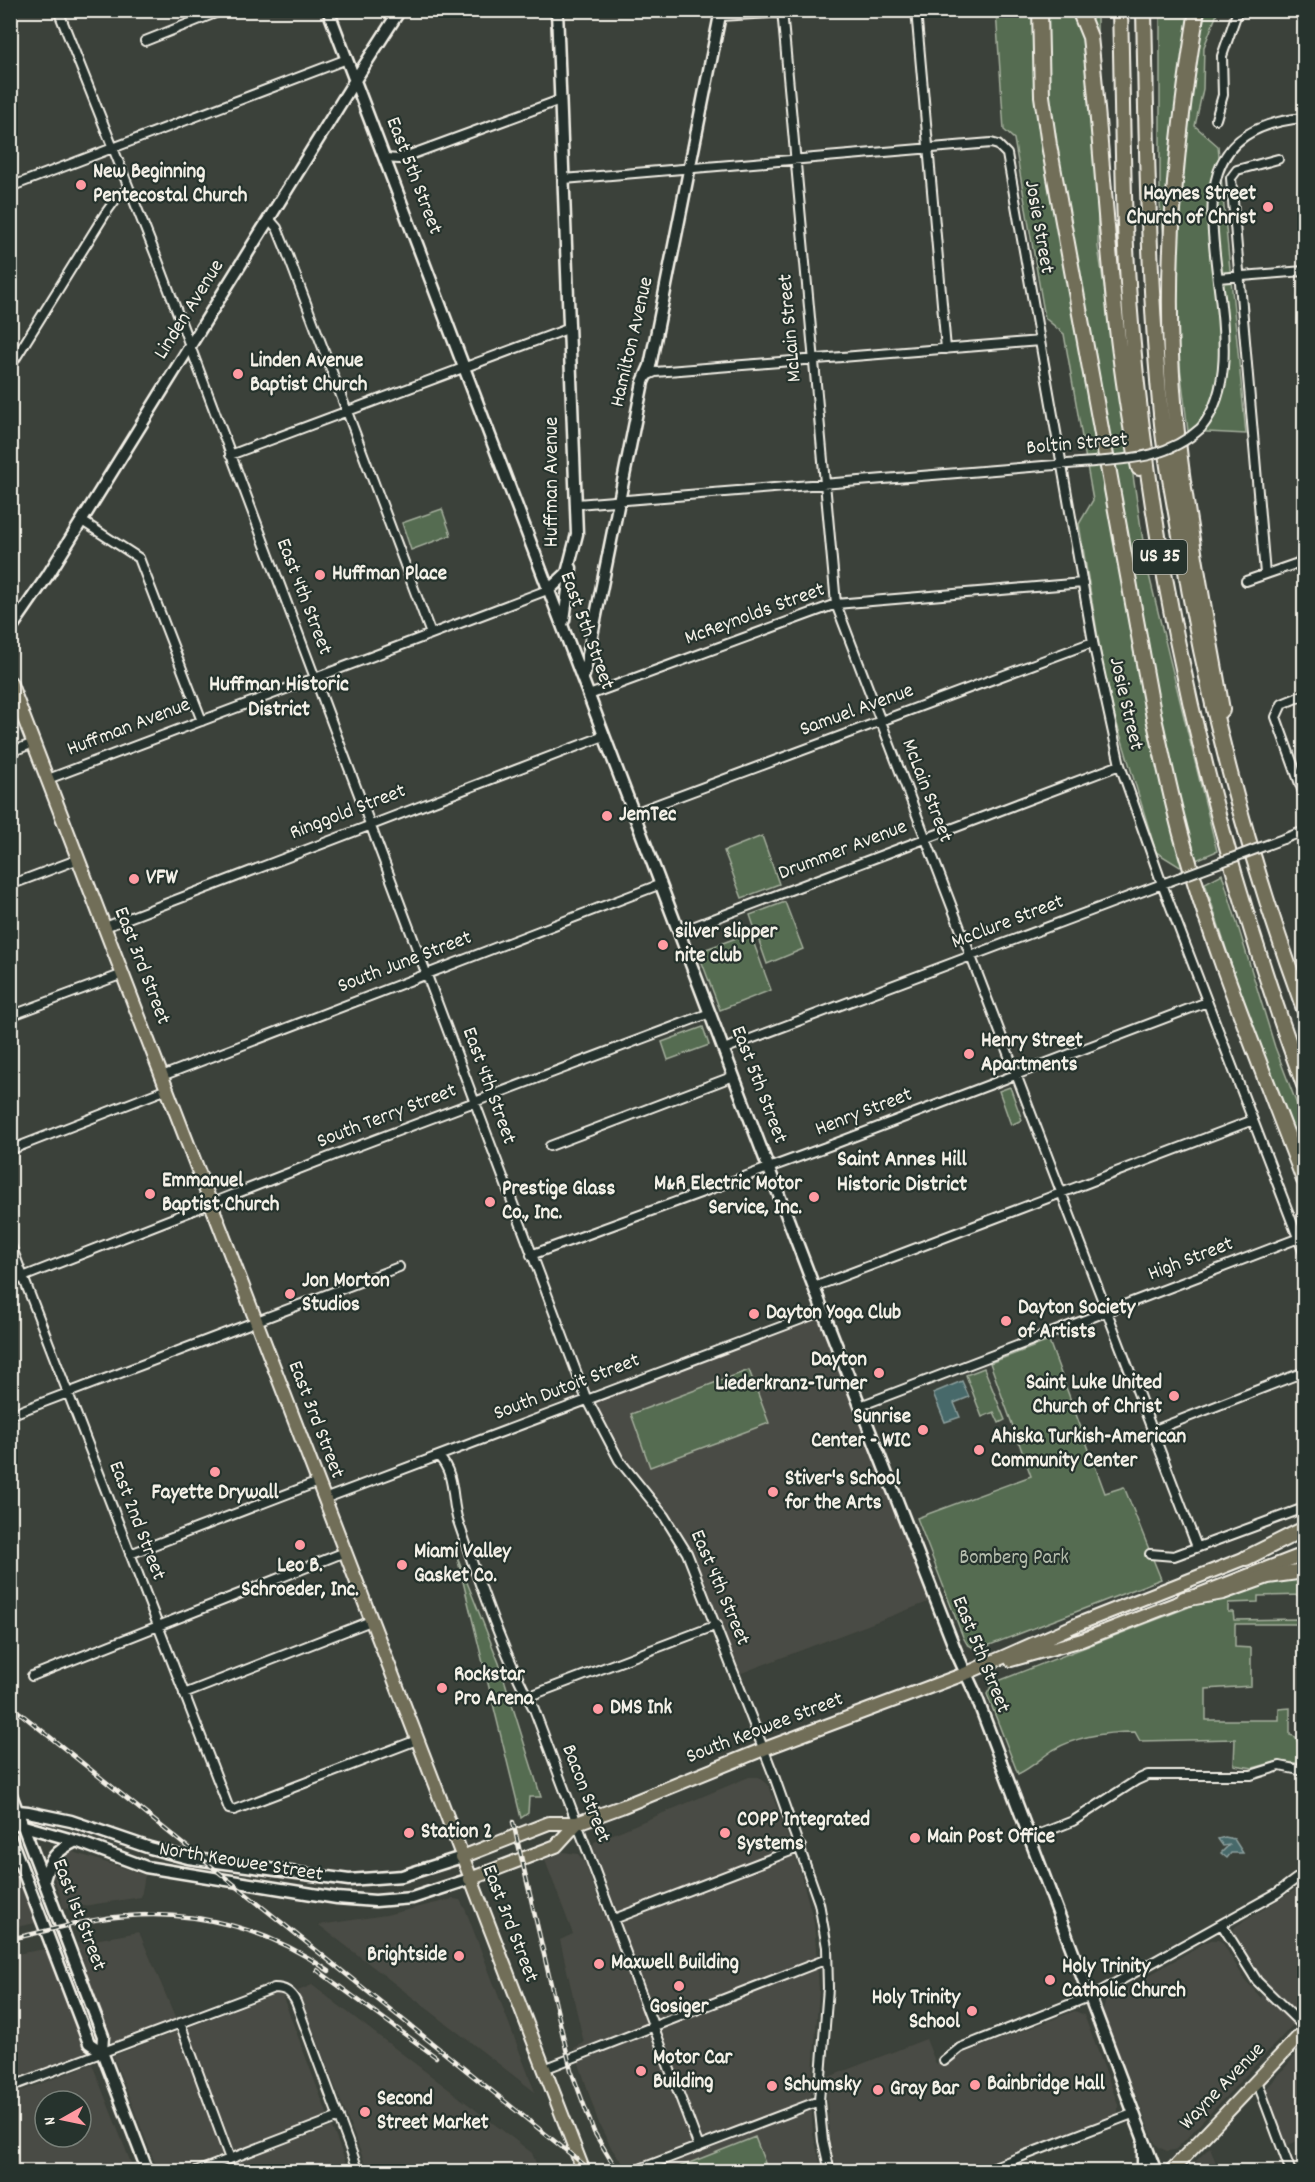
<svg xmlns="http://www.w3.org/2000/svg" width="1315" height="2182" font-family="Dekko,sans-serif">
<rect width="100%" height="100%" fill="#3b413a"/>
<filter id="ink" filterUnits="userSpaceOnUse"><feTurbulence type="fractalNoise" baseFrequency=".0167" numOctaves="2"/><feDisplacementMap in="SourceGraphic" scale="12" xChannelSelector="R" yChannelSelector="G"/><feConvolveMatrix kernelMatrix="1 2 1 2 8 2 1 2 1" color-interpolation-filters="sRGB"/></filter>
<g filter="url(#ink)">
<path fill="#4a4b44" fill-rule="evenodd" d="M 823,1311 L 936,1599 L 736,1675 L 687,1553 L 636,1482 L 588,1399 Z
M 749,1777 L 758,1777 L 769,1786 L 799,1868 L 814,1922 L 819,1990 L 811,2098 L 813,2134 L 822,2171 L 629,2171 L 612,2149 L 599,2124 L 574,2048 L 584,2043 L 560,1940 L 573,1934 L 545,1860 L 563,1852 L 578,1854 L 585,1863 L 604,1915 L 616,1908 L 592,1852 L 594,1842 Z
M 70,1851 L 145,1875 L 141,1897 L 64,1909 L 51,1869 L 60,1854 Z
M 10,1859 L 36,1923 L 11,1928 L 10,1928 Z
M 1304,1884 L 1304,2013 L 1182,2143 L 1175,2150 L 1167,2151 L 1160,2148 L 1155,2143 L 1105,2018 L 1103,2008 L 1106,2000 L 1210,1940 L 1218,1940 L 1222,1942 L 1245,1980 L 1261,1998 L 1268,1987 L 1257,1975 L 1232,1932 L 1235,1927 Z
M 453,1899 L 460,1900 L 466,1911 L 535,2092 L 319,1925 L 386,1915 Z
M 139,1932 L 176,2019 L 112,2043 L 77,1943 Z
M 45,1949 L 88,2053 L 11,2082 L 11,1955 Z
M 312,1985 L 532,2153 L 539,2171 L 368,2171 L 298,1991 Z
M 281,1992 L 328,2116 L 180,2171 L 158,2171 L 113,2056 Z
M 1075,2011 L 1084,2015 L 1118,2104 L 1118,2113 L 1113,2118 L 972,2171 L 836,2171 L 829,2136 L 826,2078 L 926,2039 L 936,2064 Z
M 1304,2046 L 1304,2138 L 1286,2146 L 1266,2093 L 1267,2088 Z
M 92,2064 L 134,2171 L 11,2171 L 11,2095 ZM 45,2101 L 81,2101 L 81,2137 L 45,2137 Z
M 332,2127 L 349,2171 L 211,2171 L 231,2164 Z
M 1210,2147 L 1219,2171 L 1186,2171 Z"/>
<path fill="#556c51" stroke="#a4ae9c" stroke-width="1.5" d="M 996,11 L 1097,11 L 1098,247 L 1147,567 L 1217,851 L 1180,867 L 1156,852 L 1107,691 L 1079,524 L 1093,500 L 1064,334 L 1045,318 L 1014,139 L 1004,130 Z
M 1160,11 L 1218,11 L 1204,47 L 1203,89 L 1195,126 L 1218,146 L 1246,434 L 1188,431 L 1160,204 Z
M 442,509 L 451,535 L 411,550 L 402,523 Z
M 762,836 L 779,884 L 742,898 L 724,851 Z
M 1222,874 L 1275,1047 L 1304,1123 L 1304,1166 L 1253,1032 L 1205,883 Z
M 785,902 L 803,949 L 767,964 L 750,915 Z
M 750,933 L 771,990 L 720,1010 L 698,952 Z
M 703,1027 L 709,1045 L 668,1060 L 662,1042 Z
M 1010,1087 L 1022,1120 L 1011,1125 L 999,1091 Z
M 1049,1341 L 1105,1493 L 1124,1487 L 1161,1579 L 977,1650 L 967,1644 L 963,1637 L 917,1518 L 1031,1476 L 990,1363 Z
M 984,1368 L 1005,1420 L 999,1423 L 994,1412 L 982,1417 L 966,1375 Z
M 749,1370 L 769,1423 L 650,1467 L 631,1414 Z
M 457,1557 L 499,1663 L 541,1797 L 529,1797 L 528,1813 L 521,1818 Z
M 1304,1575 L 1304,1595 L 1258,1596 L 1258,1602 L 1228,1603 L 1228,1612 L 1233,1612 L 1234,1620 L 1302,1619 L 1302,1624 L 1235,1624 L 1235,1647 L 1251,1648 L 1251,1686 L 1206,1689 L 1206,1720 L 1279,1720 L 1279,1709 L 1290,1708 L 1290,1735 L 1296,1737 L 1297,1741 L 1304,1741 L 1304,1760 L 1301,1763 L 1275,1762 L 1253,1768 L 1234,1765 L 1235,1739 L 1140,1741 L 1135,1732 C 1107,1732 1077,1736 1053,1750 C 1041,1758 1031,1768 1018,1774 L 987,1694 L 993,1683 L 1202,1602 L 1267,1580 Z
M 755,2137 L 768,2171 L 669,2171 Z"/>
<path fill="#46696b" stroke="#8c9f9d" stroke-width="1.5" d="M 962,1381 L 969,1397 L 954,1403 L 960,1417 L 945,1422 L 933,1393 Z
M 1225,1837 L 1234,1839 L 1243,1853 L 1231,1853 L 1227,1858 L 1221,1853 L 1229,1845 L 1223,1846 L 1218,1839 Z"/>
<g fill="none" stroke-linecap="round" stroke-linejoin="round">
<defs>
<path id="street" d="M 58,10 L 158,261 L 585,1395 L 619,1460 L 664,1516 L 687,1553 L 774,1776 L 819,1903 L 827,1947 L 828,1988 L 819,2101 L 823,2141 L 830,2172
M 782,10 L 836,604 L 1197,1547
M 916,10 L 946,349
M 720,16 L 820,10
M 145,41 L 223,10
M 1216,119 L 1223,95 L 1222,56 L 1238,10
M 385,158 L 399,159 L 560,100
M 564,179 L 991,143 L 998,145 L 1007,154 L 1093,642 L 1120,765 L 1162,884 L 1304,1253
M 10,187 L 347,59
M 270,220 L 277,228 L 286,250 L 431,634
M 1218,278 L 1304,271
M 10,367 L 105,214 L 118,196 L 128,189
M 646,376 L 655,372 L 1040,341
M 1201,428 C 1276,336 1126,133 1304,118
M 230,455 L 570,328
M 577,504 L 1080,463
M 82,521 L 139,558 L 202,721
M 1265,574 L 1231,178 L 1237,170 L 1278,159
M 1246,581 L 1304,561
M 589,695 L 836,604 L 1083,583
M 1304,695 L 1282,704 L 1276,717 L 1304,795
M 10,752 L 34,743
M 48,779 L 550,589
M 634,813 L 1093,642
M 1283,839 L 1304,831
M 10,885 L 79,859
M 105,927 L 604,736
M 679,932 L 1120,765
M 10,1016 L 123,974
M 724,1049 L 1178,878
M 162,1076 L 661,884
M 550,1146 L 734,1076
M 10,1150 L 167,1089
M 10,1243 L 229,1809 L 234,1810 L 417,1740
M 531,1255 L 834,1144 L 1207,1002
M 10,1282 L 350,1149 L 710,1013
M 814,1287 L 1253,1120
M 860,1406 L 1299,1238
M 10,1415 L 399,1267
M 1152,1431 L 1304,1372
M 439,1457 C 456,1474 451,1500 458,1521 C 480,1585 502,1651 534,1709 L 699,2147
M 324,1499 L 823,1311
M 130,1554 L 318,1482
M 1150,1554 L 1174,1556 L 1304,1508
M 32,1676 L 345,1552
M 184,1694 L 371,1621
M 527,1697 L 717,1625
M 1030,1838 L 1073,1821 L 1137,1780 L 1148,1775 L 1251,1775 L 1280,1766 L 1304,1771
M 614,1919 L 801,1847
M 1222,1925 L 1257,1981 L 1304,2027
M 180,2023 L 230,2159
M 944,2061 L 960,2048 L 1096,1994 L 1277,1893 L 1304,1873
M 544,2069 L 827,1959
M 1257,2081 L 1291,2172
M 10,2087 L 274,1988 C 285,1988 291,1992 296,2002 L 359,2172
M 642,2168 L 819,2101
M 196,2172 L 339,2117
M 981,2172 L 1135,2113"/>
<path id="secondary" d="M 328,10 L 823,1311 L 957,1654 L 975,1693 L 1156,2172
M 550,589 L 567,573 L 577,534 L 557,10
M 564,620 L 571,568
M 10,630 L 48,575 L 355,80 L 400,10
M 584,675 L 643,382 L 650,366 L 721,10
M 10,1792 L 103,2036 L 102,2052 L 148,2172
M 10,1815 L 18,1811 L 28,1812 L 71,1821 L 150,1848 L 188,1858 L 349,1880 L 402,1876 L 462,1857
M 10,1822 L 76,1841 L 146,1867 L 337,1898 L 375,1901 L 412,1898 L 470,1879
M 10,1837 L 89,2043 L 102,2052
M 44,1880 C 50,1858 56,1851 76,1841
M 1143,2172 L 1143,2144"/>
<path id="primary" d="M 10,682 L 584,2172
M 1011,1660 L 1082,1640 L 1304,1554
M 462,1857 L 549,1823 L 577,1823 L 621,1807 L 764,1749 L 967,1673 L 1078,1624 L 1253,1555
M 470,1879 L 556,1846 L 577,1823
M 1170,2172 L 1304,2031"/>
<path id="highway" d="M 1040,10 L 1042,96 L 1049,145 L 1154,718 C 1163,758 1171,798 1182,838 C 1214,954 1262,1067 1304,1180
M 1079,10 L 1090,37 C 1106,181 1109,326 1139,468
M 1120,10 C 1123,115 1122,220 1131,324 C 1154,587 1213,838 1304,1085
M 1144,10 C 1147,149 1148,287 1162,424 C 1166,460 1173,495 1179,530 C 1205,694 1247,854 1304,1009
M 1197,10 C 1178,125 1166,239 1171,355 C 1176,474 1202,593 1222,710
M 1246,1558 L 1304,1529
M 1184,1599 L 1223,1592 L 1268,1576 L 1304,1571"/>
</defs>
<use href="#street" stroke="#f4f1e8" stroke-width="12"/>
<use href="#secondary" stroke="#f4f1e8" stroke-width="15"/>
<use href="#primary" stroke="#f4f1e8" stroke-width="16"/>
<use href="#highway" stroke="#f4f1e8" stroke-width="18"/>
<use href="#street" stroke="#26332d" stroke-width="8"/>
<use href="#secondary" stroke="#26332d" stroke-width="10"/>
<use href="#primary" stroke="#716e59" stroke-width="12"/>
<use href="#highway" stroke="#716e59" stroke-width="14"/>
<defs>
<path id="rail" d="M 10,1705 L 593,2172
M 513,1822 L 571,2070 L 594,2132 L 618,2172
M 10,1939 C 49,1931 89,1918 128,1916 C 200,1910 270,1930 329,1971
M 317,1970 L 436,2057"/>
</defs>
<use href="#rail" stroke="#f4f1e8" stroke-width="4.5"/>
<use href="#rail" stroke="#26332d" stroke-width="2" stroke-dasharray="7" stroke-linecap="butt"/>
<defs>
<path id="street-bridge" d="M 1080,463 C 1125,459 1166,460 1201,428
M 1178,878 L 1283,839"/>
</defs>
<use href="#street-bridge" stroke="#f4f1e8" stroke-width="12" stroke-linecap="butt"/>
<use href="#street-bridge" stroke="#26332d" stroke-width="8"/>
</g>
</g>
<g fill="#ff9aa2" stroke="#26332d" stroke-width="2">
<circle cx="81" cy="185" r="6"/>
<circle cx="1268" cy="207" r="6"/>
<circle cx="238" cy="374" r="6"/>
<circle cx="320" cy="575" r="6"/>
<circle cx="607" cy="816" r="6"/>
<circle cx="134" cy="879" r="6"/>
<circle cx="663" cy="945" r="6"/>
<circle cx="969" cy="1054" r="6"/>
<circle cx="150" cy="1194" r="6"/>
<circle cx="814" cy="1197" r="6"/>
<circle cx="490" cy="1202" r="6"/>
<circle cx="290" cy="1294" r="6"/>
<circle cx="754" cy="1314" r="6"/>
<circle cx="1006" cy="1321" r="6"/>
<circle cx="879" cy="1373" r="6"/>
<circle cx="1174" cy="1396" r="6"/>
<circle cx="923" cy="1430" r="6"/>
<circle cx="979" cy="1450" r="6"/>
<circle cx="215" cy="1472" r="6"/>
<circle cx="773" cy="1492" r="6"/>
<circle cx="300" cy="1545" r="6"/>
<circle cx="402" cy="1565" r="6"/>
<circle cx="442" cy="1688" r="6"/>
<circle cx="598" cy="1709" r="6"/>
<circle cx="409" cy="1833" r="6"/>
<circle cx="725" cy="1833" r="6"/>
<circle cx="915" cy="1838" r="6"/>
<circle cx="459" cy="1956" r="6"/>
<circle cx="599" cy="1964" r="6"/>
<circle cx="1050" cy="1980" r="6"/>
<circle cx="679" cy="1986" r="6"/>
<circle cx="972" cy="2011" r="6"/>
<circle cx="641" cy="2071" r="6"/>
<circle cx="975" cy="2085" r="6"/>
<circle cx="772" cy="2086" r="6"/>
<circle cx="878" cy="2090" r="6"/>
<circle cx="365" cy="2112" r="6"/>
</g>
<g text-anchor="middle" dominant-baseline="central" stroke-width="4.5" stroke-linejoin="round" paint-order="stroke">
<rect fill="#26332d" stroke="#b6b8b0" stroke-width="1.5" x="1133" y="540" width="54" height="34" rx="4.5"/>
<g font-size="20" font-weight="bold" fill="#f4f1e8">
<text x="1160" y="557">US 35</text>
</g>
<g font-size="21" font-weight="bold" fill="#f4f1e8" stroke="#26332d" text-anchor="start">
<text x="93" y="173">New Beginning<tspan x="93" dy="24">Pentecostal Church</tspan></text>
<text x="1256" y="195" text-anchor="end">Haynes Street<tspan x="1256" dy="24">Church of Christ</tspan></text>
<text x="250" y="362">Linden Avenue<tspan x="250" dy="24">Baptist Church</tspan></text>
<text x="332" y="575">Huffman Place</text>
<text x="619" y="816">JemTec</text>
<text x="146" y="879">VFW</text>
<text x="675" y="933">silver slipper<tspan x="675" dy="24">nite club</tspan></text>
<text x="981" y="1042">Henry Street<tspan x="981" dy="24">Apartments</tspan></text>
<text x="162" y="1182">Emmanuel<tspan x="162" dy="24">Baptist Church</tspan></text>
<text x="802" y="1185" text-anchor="end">M&amp;R Electric Motor<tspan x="802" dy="24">Service, Inc.</tspan></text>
<text x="502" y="1190">Prestige Glass<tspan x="502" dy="24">Co., Inc.</tspan></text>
<text x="302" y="1282">Jon Morton<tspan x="302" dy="24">Studios</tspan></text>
<text x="1018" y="1309">Dayton Society<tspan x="1018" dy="24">of Artists</tspan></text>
<text x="766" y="1314">Dayton Yoga Club</text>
<text x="867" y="1361" text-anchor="end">Dayton<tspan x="867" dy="24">Liederkranz-Turner</tspan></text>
<text x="1162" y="1384" text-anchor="end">Saint Luke United<tspan x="1162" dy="24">Church of Christ</tspan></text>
<text x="911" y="1418" text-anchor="end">Sunrise<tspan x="911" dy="24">Center - WIC</tspan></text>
<text x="991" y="1438">Ahiska Turkish-American<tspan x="991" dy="24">Community Center</tspan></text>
<text x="785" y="1480">Stiver's School<tspan x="785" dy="24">for the Arts</tspan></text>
<text x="215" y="1494" text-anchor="middle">Fayette Drywall</text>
<text x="414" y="1553">Miami Valley<tspan x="414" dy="24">Gasket Co.</tspan></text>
<text x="300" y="1567" text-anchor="middle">Leo B.<tspan x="300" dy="24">Schroeder, Inc.</tspan></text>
<text x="454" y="1676">Rockstar<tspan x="454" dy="24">Pro Arena</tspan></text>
<text x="610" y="1709">DMS Ink</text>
<text x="737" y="1821">COPP Integrated<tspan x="737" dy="24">Systems</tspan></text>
<text x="421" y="1833">Station 2</text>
<text x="927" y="1838">Main Post Office</text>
<text x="447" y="1956" text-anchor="end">Brightside</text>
<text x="611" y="1964">Maxwell Building</text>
<text x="1062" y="1968">Holy Trinity<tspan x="1062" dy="24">Catholic Church</tspan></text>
<text x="960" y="1999" text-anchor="end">Holy Trinity<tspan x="960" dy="24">School</tspan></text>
<text x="679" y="2008" text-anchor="middle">Gosiger</text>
<text x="653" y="2059">Motor Car<tspan x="653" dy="24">Building</tspan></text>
<text x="987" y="2085">Bainbridge Hall</text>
<text x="784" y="2086">Schumsky</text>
<text x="890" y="2090">Gray Bar</text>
<text x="377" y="2100">Second<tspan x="377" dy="24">Street Market</tspan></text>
</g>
<g font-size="21" fill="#f4f1e8" stroke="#26332d">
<text transform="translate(413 176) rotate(69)">East 5th Street</text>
<text transform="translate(1038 227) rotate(80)">Josie Street</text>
<text transform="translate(190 310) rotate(-58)">Linden Avenue</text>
<text transform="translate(791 328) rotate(-95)">McLain Street</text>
<text transform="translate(633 342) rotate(-77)">Hamilton Avenue</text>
<text transform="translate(1077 445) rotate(-5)">Boltin Street</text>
<text transform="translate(553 482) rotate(-90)">Huffman Avenue</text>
<text transform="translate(303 597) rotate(69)">East 4th Street</text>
<text transform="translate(755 615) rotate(-20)">McReynolds Street</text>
<text transform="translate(586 631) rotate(70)">East 5th Street</text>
<text transform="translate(1125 704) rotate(77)">Josie Street</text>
<text transform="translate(857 711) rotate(-20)">Samuel Avenue</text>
<text transform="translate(129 728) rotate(-21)">Huffman Avenue</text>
<text transform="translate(926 791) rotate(69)">McLain Street</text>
<text transform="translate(348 813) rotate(-21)">Ringgold Street</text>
<text transform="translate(843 851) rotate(-21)">Drummer Avenue</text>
<text transform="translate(1008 923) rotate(-21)">McClure Street</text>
<text transform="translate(405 963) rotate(-21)">South June Street</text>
<text transform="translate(141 966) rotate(69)">East 3rd Street</text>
<text transform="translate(758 1085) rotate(69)">East 5th Street</text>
<text transform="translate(488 1086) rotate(70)">East 4th Street</text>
<text transform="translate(864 1113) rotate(-21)">Henry Street</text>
<text transform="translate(387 1117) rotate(-21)">South Terry Street</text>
<text transform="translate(1191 1260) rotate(-21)">High Street</text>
<text transform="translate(567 1388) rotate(-21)">South Dutoit Street</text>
<text transform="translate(315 1420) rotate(69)">East 3rd Street</text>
<text transform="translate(136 1521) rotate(69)">East 2nd Street</text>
<text transform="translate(719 1588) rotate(67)">East 4th Street</text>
<text transform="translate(980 1655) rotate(68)">East 5th Street</text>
<text transform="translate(765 1729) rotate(-21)">South Keowee Street</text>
<text transform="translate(585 1794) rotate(69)">Bacon Street</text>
<text transform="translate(241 1863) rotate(9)">North Keowee Street</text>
<text transform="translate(78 1915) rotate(69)">East 1st Street</text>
<text transform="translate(509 1924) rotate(69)">East 3rd Street</text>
<text transform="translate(1223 2087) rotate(-46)">Wayne Avenue</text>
</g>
<g font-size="21" fill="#b4bcac" stroke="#26332d">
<text x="1014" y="1559">Bomberg Park</text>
</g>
<g font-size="22" font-weight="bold" fill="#f4f1e8" stroke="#26332d">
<text x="279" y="685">Huffman Historic<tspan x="279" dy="25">District</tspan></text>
<text x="902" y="1160">Saint Annes Hill<tspan x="902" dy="25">Historic District</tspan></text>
</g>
</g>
<rect width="1315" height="2182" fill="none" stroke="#26332d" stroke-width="36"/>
<rect x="18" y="18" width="1279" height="2146" fill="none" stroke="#f4f1e8" stroke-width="2" filter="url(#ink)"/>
<g transform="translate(63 2119) rotate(261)"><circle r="28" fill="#26332d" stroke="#787f78" stroke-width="1.5"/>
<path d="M0-4.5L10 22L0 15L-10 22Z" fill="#ff9aa2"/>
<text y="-9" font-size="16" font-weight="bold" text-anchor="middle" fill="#f4f1e8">N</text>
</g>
</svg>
